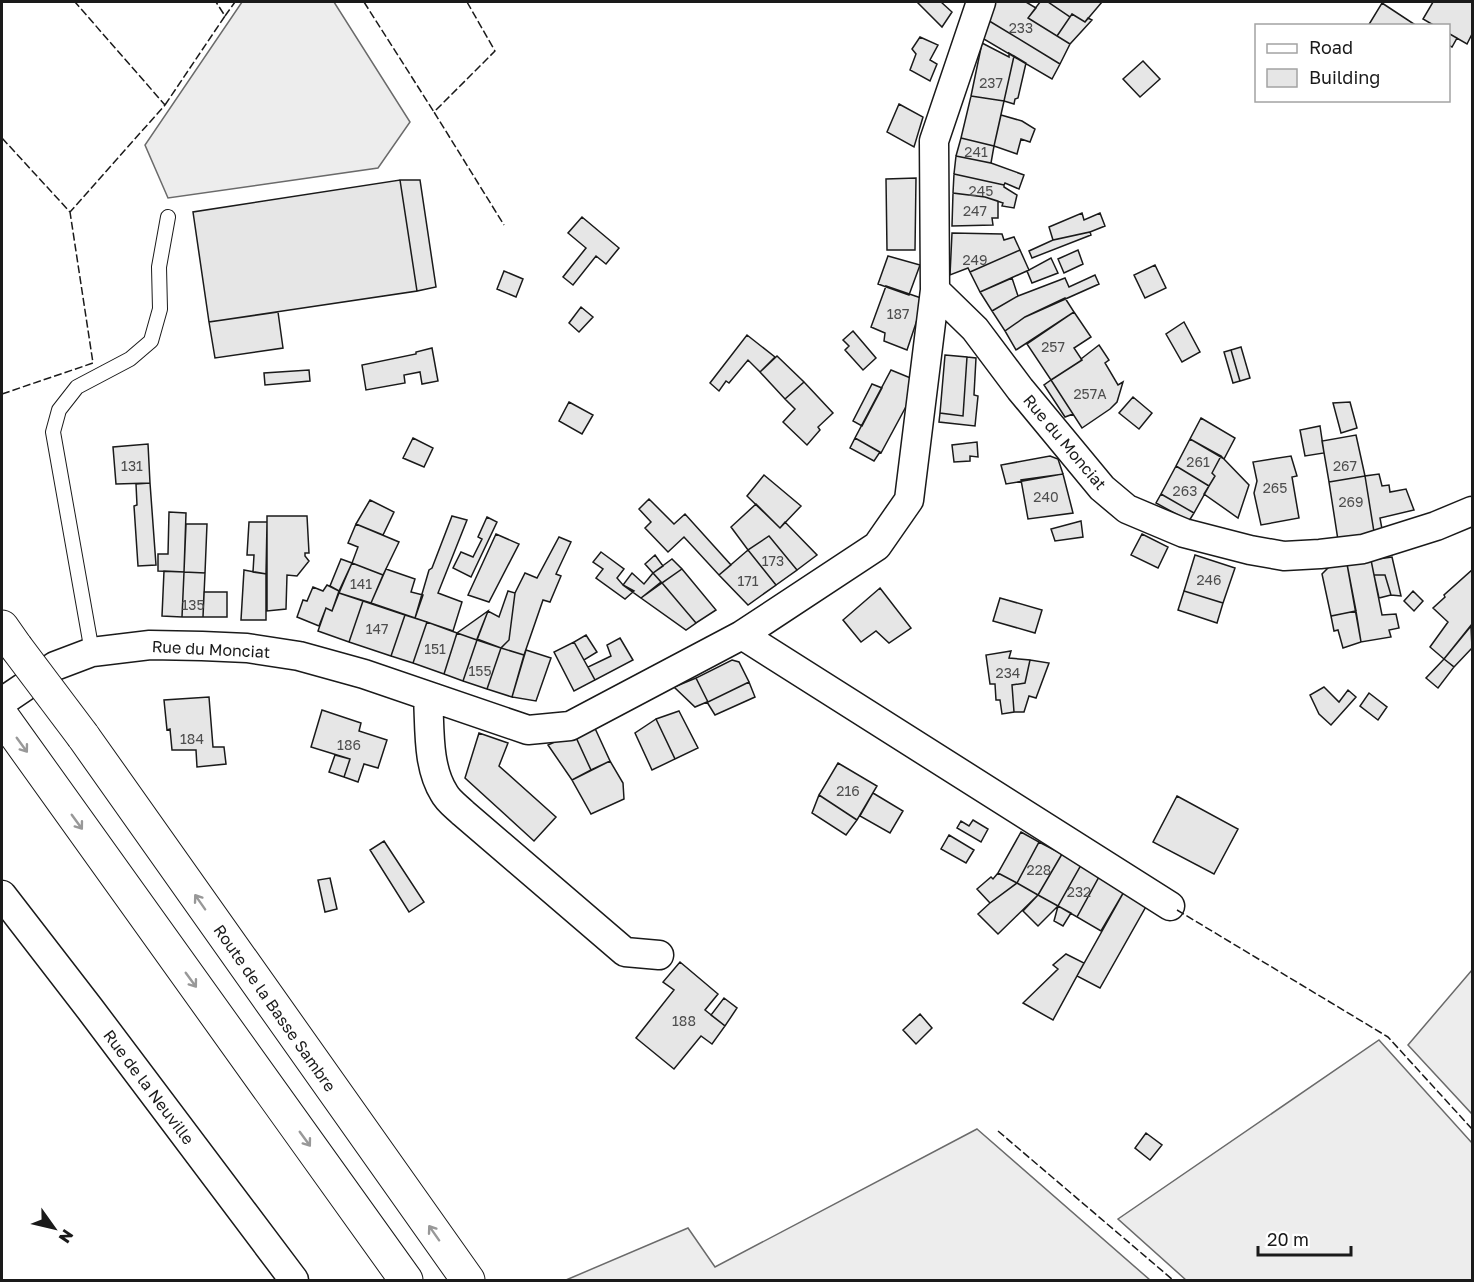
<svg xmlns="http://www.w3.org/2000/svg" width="1474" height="1282" font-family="'Golos Text',sans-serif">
<rect width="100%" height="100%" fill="#fff"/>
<path fill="#ededed" stroke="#6a6a6a" stroke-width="1.5" d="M 242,2 L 334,2 L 410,122 L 378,168 L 168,198 L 145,145 Z
M 1472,970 L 1472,1114 L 1408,1045 Z
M 1379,1040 L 1472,1143 L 1472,1280 L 1186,1280 L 1118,1219 Z
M 977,1129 L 1150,1280 L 566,1280 L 688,1228 L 715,1267 Z"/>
<path fill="#e6e6e6" stroke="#1a1a1a" stroke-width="1.5" d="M 917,2 L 941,2 L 952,12 L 942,27 Z
M 995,2 L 1026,2 L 1036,8 L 1028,18 L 1070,44 L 1060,64 L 986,19 Z
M 1040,2 L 1048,2 L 1070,17 L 1057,36 L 1028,18 Z
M 1048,2 L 1102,2 L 1085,22 L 1072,14 L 1070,17 Z
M 1433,2 L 1472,2 L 1472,34 L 1467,44 L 1448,33 L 1448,26 L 1435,26 L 1423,19 Z
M 1382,3 L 1417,26 L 1368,26 Z
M 1072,14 L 1085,22 L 1088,18 L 1092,20 L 1070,44 L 1057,36 Z
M 986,19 L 1060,64 L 1052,79 L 977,35 Z
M 1448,33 L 1457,38 L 1452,47 L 1448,45 Z
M 920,37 L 938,45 L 930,60 L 937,64 L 930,81 L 910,70 L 916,54 L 912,49 Z
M 982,43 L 1009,57 L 1009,53 L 1014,56 L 1004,101 L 971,96 Z
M 1014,56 L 1026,63 L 1018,98 L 1015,99 L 1014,104 L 1004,101 Z
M 1143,61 L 1160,79 L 1140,97 L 1123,79 Z
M 971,96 L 1004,101 L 994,146 L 961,138 Z
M 899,104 L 923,117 L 914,147 L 887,132 Z
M 1001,115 L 1022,121 L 1035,129 L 1030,142 L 1021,139 L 1017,154 L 994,146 Z
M 961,138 L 994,146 L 991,163 L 956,156 Z
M 956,156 L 991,163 L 1024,175 L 1019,189 L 1005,183 L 1004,185 L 954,174 Z
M 954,174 L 1004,185 L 1004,187 L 1017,195 L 1014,208 L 1002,206 L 1003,203 L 985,197 L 953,193 Z
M 916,178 L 915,250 L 887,250 L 886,179 Z
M 400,180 L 417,291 L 209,322 L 193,212 Z
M 400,180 L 420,180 L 436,287 L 417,291 Z
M 953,193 L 985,197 L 998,201 L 998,218 L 992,218 L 993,225 L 952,226 Z
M 1082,213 L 1084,220 L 1100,213 L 1105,226 L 1090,232 L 1053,240 L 1049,227 Z
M 582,217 L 619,248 L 606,264 L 596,256 L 573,285 L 563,277 L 586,248 L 568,233 Z
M 1090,232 L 1091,235 L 1032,258 L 1029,251 L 1053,240 Z
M 952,233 L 1002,234 L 1004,240 L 1014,237 L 1020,250 L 970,272 L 968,268 L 950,275 Z
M 1020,250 L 1029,270 L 980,292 L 970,272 Z
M 1078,250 L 1083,264 L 1064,273 L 1058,259 Z
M 888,256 L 920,265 L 909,295 L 878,284 Z
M 1051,258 L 1058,273 L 1032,283 L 1027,271 Z
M 1155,265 L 1166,288 L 1145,298 L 1134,275 Z
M 504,271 L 523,279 L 516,297 L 497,289 Z
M 1095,275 L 1099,284 L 1025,317 L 1005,331 L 992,311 L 1018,296 L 1065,278 L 1069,287 Z
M 1012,278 L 1018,296 L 992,311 L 980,292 Z
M 886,286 L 924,299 L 907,350 L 884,341 L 885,333 L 871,327 Z
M 1065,298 L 1074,312 L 1016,350 L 1005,331 L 1025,317 Z
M 581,307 L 593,317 L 579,332 L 569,323 Z
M 278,312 L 283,348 L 215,358 L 209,322 Z
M 1074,312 L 1091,337 L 1074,348 L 1082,360 L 1051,380 L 1027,344 Z
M 1184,322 L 1200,352 L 1182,362 L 1166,334 Z
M 853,331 L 876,358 L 863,370 L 845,350 L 849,346 L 843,340 Z
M 747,335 L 775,357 L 760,372 L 748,360 L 729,383 L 726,381 L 719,391 L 710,383 Z
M 1099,345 L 1109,360 L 1105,363 L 1118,385 L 1123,382 L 1117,402 L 1110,409 L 1082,428 L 1051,380 L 1082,360 L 1081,359 Z
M 1241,347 L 1250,378 L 1240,381 L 1231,350 Z
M 432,348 L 438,381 L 422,384 L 420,372 L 404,375 L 405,383 L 366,390 L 362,365 L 416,354 L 416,352 Z
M 1231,350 L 1240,381 L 1233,383 L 1224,352 Z
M 945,355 L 967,357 L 963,416 L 940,413 Z
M 777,356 L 804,382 L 785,399 L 760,372 Z
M 967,357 L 976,358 L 974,395 L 978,396 L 975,426 L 939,422 L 940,413 L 963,416 Z
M 309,370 L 310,381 L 265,385 L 264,373 Z
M 891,370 L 913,379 L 909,401 L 881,453 L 855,438 Z
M 1051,380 L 1073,414 L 1065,417 L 1044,385 Z
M 804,382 L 833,413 L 818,427 L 820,430 L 807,445 L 783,422 L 795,409 L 785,399 Z
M 872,384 L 882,388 L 862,426 L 853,421 Z
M 1133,397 L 1152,413 L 1139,429 L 1119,413 Z
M 569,402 L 593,415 L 582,434 L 559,421 Z
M 1350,402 L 1357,428 L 1341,433 L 1333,403 Z
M 1201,418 L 1235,438 L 1224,459 L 1190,439 Z
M 1320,426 L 1324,453 L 1305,456 L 1300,430 Z
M 1356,435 L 1365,476 L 1329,482 L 1322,441 Z
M 413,438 L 433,448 L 424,467 L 403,458 Z
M 855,438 L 880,452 L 874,461 L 850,448 Z
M 1190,439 L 1221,456 L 1212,473 L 1215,476 L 1209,486 L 1176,466 Z
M 977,442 L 978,457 L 970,456 L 970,461 L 954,462 L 952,445 Z
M 148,444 L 150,483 L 116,484 L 113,447 Z
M 1050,456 L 1058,459 L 1063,474 L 1006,484 L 1001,465 Z
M 1221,456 L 1249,485 L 1238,518 L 1204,494 L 1215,476 L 1212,473 Z
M 1291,456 L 1297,476 L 1292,477 L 1299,518 L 1261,525 L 1254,493 L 1257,481 L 1253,462 Z
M 1176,466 L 1209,486 L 1194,513 L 1161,494 Z
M 1063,474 L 1073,513 L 1028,519 L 1021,480 Z
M 1379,474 L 1382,486 L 1389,485 L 1390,492 L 1406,489 L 1414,510 L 1380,518 L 1382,529 L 1374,532 L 1365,476 Z
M 764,475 L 801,506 L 780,528 L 747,496 Z
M 1365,476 L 1374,532 L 1338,540 L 1329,482 Z
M 150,483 L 156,565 L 138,566 L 134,506 L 137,505 L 136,484 Z
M 1161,494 L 1194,513 L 1189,521 L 1156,503 Z
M 649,499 L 674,524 L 685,514 L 731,565 L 719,575 L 684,537 L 668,552 L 645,528 L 651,522 L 639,509 Z
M 370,500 L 394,512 L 383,535 L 356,524 Z
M 756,504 L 780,528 L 785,522 L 817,555 L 797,570 L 769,536 L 748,550 L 731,527 Z
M 169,512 L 186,513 L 184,572 L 158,571 L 158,554 L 168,554 Z
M 267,516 L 307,516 L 309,553 L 305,553 L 305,556 L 309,561 L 297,576 L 287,575 L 286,609 L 267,611 Z
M 452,516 L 467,520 L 438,593 L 462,602 L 453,631 L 415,618 L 429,570 L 432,568 Z
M 487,517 L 497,522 L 471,577 L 453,568 L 461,552 L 473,557 L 482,539 L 478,537 Z
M 1081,521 L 1083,537 L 1055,541 L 1051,529 Z
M 249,522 L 267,522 L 266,574 L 253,572 L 254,555 L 247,555 Z
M 186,524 L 207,524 L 205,573 L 184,572 Z
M 356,524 L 399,542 L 383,575 L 352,563 L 358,547 L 348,543 Z
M 496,534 L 519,544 L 489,602 L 468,595 Z
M 1142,534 L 1168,547 L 1158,568 L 1131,555 Z
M 769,536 L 797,570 L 776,585 L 748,550 Z
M 559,537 L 571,542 L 556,574 L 561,576 L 550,602 L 543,600 L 524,655 L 501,648 L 509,640 L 515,593 L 525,573 L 537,578 Z
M 748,550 L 776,585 L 748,605 L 719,575 Z
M 601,552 L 624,569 L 617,578 L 623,585 L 634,591 L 625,599 L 596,578 L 603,569 L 593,562 Z
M 655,555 L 663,566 L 653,573 L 645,564 Z
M 1195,555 L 1235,568 L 1223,603 L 1184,591 Z
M 1392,557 L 1401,596 L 1391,595 L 1385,575 L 1374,575 L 1371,560 Z
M 341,559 L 352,563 L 339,591 L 330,586 Z
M 672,559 L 682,569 L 662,583 L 653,573 Z
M 1371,560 L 1382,615 L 1396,614 L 1399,628 L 1389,630 L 1391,637 L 1361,642 L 1347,564 Z
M 352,563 L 383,575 L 371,603 L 339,593 Z
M 1347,564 L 1356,611 L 1331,616 L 1322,574 L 1329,567 Z
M 386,569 L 415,579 L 411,592 L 423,595 L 415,618 L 371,603 Z
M 682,569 L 716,610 L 696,623 L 662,583 Z
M 244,570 L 266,574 L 266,620 L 241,620 Z
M 1472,570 L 1472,624 L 1444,659 L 1430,647 L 1448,622 L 1433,608 L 1445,597 L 1444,595 Z
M 164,571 L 184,572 L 182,617 L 162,616 Z
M 184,572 L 205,573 L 203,617 L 182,617 Z
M 632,573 L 644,584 L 653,573 L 661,582 L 641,598 L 623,585 Z
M 1374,575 L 1385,575 L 1391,595 L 1379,598 Z
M 662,583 L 663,584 L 696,623 L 686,630 L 641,598 Z
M 327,585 L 339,591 L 332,611 L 326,608 L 319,626 L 297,617 L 303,600 L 307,601 L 313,587 L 323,591 Z
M 880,588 L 911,628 L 889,643 L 876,631 L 861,642 L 843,620 Z
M 508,591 L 515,593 L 509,640 L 501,648 L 477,639 L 488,611 L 499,617 Z
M 1184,591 L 1223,603 L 1217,623 L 1178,610 Z
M 1413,591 L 1423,601 L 1414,611 L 1404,601 Z
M 204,592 L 227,592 L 227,617 L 203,617 Z
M 339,593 L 363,601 L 349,642 L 318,631 L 326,608 L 332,611 Z
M 1000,598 L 1042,610 L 1035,633 L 993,621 Z
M 363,601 L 405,615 L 391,656 L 349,642 Z
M 488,611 L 477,640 L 457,633 Z
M 1356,611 L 1361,642 L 1343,648 L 1338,630 L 1334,631 L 1331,616 Z
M 405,615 L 427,622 L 413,663 L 391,656 Z
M 427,622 L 457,633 L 444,674 L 413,663 Z
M 1471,626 L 1472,648 L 1454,667 L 1444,659 Z
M 457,633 L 477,640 L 463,681 L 444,674 Z
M 586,635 L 597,652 L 584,660 L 574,642 Z
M 620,638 L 633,660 L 595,680 L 588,667 L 611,656 L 607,645 Z
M 477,640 L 501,648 L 487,689 L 463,681 Z
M 574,642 L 595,680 L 574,691 L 554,652 Z
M 501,648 L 524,655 L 512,697 L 487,689 Z
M 526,650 L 551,658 L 536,701 L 512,697 Z
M 1011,651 L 1009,658 L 1030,660 L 1025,683 L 1012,685 L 1014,712 L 1002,714 L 1000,700 L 996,700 L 995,684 L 990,684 L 986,655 Z
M 1444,659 L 1454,667 L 1438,688 L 1426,678 Z
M 732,660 L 739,662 L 749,682 L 708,702 L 696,678 Z
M 1030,660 L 1049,663 L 1036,698 L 1029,696 L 1024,712 L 1014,712 L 1012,685 L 1025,683 Z
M 696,678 L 708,702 L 749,682 L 755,697 L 715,715 L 707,702 L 695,707 L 674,687 Z
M 1324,687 L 1339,702 L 1348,690 L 1356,697 L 1331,725 L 1319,714 L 1310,695 Z
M 1369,693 L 1387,707 L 1378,720 L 1360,706 Z
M 209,697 L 213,747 L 224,747 L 226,764 L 197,767 L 196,750 L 172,750 L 170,729 L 167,730 L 164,700 Z
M 322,710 L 361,723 L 359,731 L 387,740 L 378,768 L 364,764 L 358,782 L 344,777 L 350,759 L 311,747 Z
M 679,711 L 698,748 L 675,759 L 656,719 Z
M 656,719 L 675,759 L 652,770 L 635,733 Z
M 593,724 L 610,761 L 591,770 L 574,733 Z
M 479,733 L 508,743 L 499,766 L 556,817 L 534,841 L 465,778 Z
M 574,733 L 591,770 L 572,780 L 548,745 Z
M 335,755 L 350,759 L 344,777 L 329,772 Z
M 610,761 L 623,783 L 624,799 L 591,814 L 572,780 Z
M 838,763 L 877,786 L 857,820 L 819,795 Z
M 873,793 L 903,811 L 890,833 L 860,816 Z
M 819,795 L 857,820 L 846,835 L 812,813 Z
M 1177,796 L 1238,829 L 1214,874 L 1153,842 Z
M 973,820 L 988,829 L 981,842 L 957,828 L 961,821 L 969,826 Z
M 1021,832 L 1039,842 L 1017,883 L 998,873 Z
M 949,835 L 974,850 L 966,863 L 941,849 Z
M 384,841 L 424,902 L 409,912 L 370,850 Z
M 1039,842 L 1062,854 L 1038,895 L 1017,883 Z
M 1062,854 L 1081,865 L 1058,906 L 1038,895 Z
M 1081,865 L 1100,875 L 1077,917 L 1058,906 Z
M 998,873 L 1017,883 L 990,903 L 977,889 L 991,877 L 993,879 Z
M 1100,875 L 1125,890 L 1101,931 L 1077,917 Z
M 330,878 L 337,909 L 325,912 L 318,880 Z
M 1017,883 L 1038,895 L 998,934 L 978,914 L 990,903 Z
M 1125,890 L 1148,903 L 1100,988 L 1077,976 Z
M 1038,895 L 1058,906 L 1038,926 L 1023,911 Z
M 1058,906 L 1071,913 L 1063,926 L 1054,921 Z
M 1066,954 L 1084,963 L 1053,1020 L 1023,1003 L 1058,969 L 1053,965 Z
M 680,962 L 718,994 L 705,1010 L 725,1026 L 712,1044 L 701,1036 L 674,1069 L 636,1038 L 674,990 L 663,982 Z
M 724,998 L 737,1008 L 725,1026 L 711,1015 Z
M 920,1014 L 932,1028 L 916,1044 L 903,1030 Z
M 1146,1133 L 1162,1145 L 1150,1160 L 1135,1148 Z"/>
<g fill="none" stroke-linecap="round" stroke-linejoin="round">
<defs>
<path id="service" d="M 92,652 L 53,432 L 59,410 L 77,387 L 130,359 L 151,341 L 160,309 L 159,267 L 168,217"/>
<path id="minor" d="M 935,290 L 975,329 L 1020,389 L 1102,488 L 1127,509 L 1184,533 L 1250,550 L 1284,556 L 1320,554 L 1363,549 L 1436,526 L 1472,511
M 742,635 L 1170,906
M 428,697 C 430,728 427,766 444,793 C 448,801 457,807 463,813 L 625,952 L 659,955
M 2,702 L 55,666 L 92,652 L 150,645 L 202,646 L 247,648 L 299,656 L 364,674 L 528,730 L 570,726 L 742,635 L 877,546 L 909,500 L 935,290 L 934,141 L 981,2
M 2,895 L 90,1009 L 294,1280"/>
<path id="trunk" d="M 2,627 L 16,647
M 2,716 L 406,1280
M 83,736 L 468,1280"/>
</defs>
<use href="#service" stroke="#1a1a1a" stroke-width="16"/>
<use href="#minor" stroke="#1a1a1a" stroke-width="31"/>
<use href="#trunk" stroke="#1a1a1a" stroke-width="35"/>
<use href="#service" stroke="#fff" stroke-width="14"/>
<use href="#minor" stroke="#fff" stroke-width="28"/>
<use href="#trunk" stroke="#fff" stroke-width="33"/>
<defs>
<path id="trunk-bridge" d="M 16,647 L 83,736"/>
</defs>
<use href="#trunk-bridge" stroke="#1a1a1a" stroke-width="35" stroke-linecap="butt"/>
<use href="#trunk-bridge" stroke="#fff" stroke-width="33"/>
<path stroke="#1a1a1a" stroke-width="1.5" stroke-dasharray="8 3" stroke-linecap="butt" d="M 364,2 L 434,112
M 467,2 L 495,51 L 434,112 L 504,225
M 225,16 L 235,2
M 165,105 L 225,16 L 216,2
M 2,138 L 70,212 L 165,105 L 75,2
M 2,394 L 93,363 L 70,212
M 1177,910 L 1388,1037 L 1472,1129
M 998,1131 L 1173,1280"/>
</g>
<defs><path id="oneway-shaft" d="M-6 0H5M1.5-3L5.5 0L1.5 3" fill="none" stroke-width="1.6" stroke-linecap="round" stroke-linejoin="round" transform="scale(1.5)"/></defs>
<g stroke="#989898">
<use href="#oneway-shaft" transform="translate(22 745) rotate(54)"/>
<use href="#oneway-shaft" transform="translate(77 822) rotate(54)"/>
<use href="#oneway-shaft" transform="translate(200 902) rotate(-125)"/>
<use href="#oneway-shaft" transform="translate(191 980) rotate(54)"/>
<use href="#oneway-shaft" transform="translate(305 1139) rotate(54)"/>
<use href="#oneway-shaft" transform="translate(434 1233) rotate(-125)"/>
</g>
<g text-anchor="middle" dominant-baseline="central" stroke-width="4.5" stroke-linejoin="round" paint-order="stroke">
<g font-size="14" fill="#4d4d4d">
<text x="1021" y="27">233</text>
<text x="991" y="82">237</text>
<text x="976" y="151">241</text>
<text x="981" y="190">245</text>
<text x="975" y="210">247</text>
<text x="975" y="259">249</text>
<text x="898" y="313">187</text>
<text x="1053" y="346">257</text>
<text x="1090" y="393">257A</text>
<text x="1198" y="461">261</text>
<text x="132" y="465">131</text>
<text x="1345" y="465">267</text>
<text x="1275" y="487">265</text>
<text x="1185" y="490">263</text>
<text x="1046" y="496">240</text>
<text x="1351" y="501">269</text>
<text x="773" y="560">173</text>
<text x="1209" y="579">246</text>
<text x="748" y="580">171</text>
<text x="361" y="583">141</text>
<text x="193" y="604">135</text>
<text x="377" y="628">147</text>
<text x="435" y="648">151</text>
<text x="480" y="670">155</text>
<text x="1008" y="672">234</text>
<text x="192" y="738">184</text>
<text x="349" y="744">186</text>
<text x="848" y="790">216</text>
<text x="1039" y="869">228</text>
<text x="1079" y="891">232</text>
<text x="684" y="1020">188</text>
</g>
<g font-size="16" fill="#1a1a1a" stroke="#fff">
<text transform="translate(1065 442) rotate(50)">Rue du Monciat</text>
<text transform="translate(211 649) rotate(3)">Rue du Monciat</text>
<text transform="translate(275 1008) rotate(55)">Route de la Basse Sambre</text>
<text transform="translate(149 1087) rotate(53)">Rue de la Neuville</text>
</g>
</g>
<rect width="1474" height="1282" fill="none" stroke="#1a1a1a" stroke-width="6"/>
<rect x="1255" y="24" width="195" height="78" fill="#ffffff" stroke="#a3a3a3" stroke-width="1.5"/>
<rect x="1267" y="44" width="30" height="9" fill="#ffffff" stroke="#a3a3a3" stroke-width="1.5"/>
<text x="1309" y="54" font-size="18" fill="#1a1a1a">Road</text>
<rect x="1267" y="69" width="30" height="18" fill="#e6e6e6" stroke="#a3a3a3" stroke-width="1.5"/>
<text x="1309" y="84" font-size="18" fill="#1a1a1a">Building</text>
<g transform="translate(54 1228) rotate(124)" stroke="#ffffff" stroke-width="4.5" paint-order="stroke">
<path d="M0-4.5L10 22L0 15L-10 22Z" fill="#1a1a1a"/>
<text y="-9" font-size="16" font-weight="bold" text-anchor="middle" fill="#1a1a1a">N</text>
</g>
<path d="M1258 1246v9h93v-9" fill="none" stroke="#1a1a1a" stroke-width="3"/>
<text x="1267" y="1246" font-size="18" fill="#1a1a1a" stroke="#ffffff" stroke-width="4.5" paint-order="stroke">20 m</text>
</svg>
